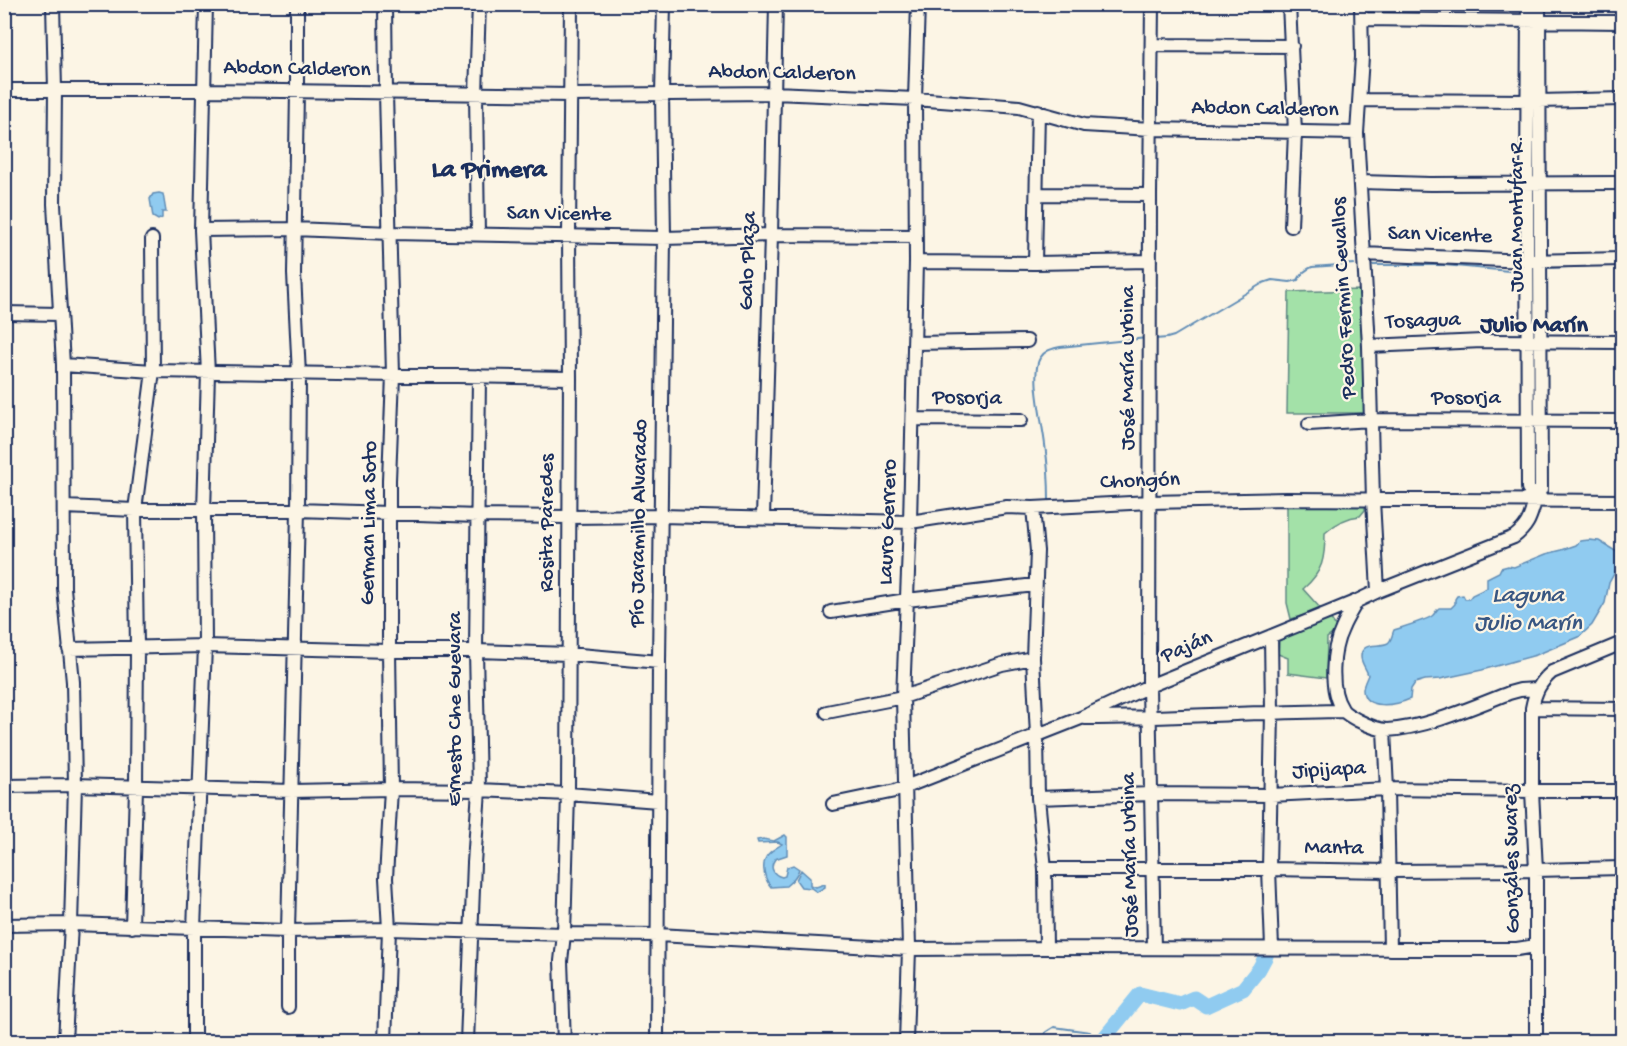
<svg xmlns="http://www.w3.org/2000/svg" width="1627" height="1046" font-family="'Gochi Hand',sans-serif">
<rect width="100%" height="100%" fill="#fcf5e5"/>
<filter id="ink" filterUnits="userSpaceOnUse"><feTurbulence type="fractalNoise" baseFrequency=".0167" numOctaves="2"/><feDisplacementMap in="SourceGraphic" scale="12" xChannelSelector="R" yChannelSelector="G"/><feConvolveMatrix kernelMatrix="1 2 1 2 8 2 1 2 1" color-interpolation-filters="sRGB"/></filter>
<g filter="url(#ink)">
<path fill="#f1e0c9" d="M 1368,5 L 1482,5 L 1482,11 L 1368,13 Z"/>
<path fill="#a3e1a8" stroke="#5f8883" stroke-width="1.5" d="M 1362,290 L 1368,413 L 1287,413 L 1289,292 Z
M 1287,504 L 1365,504 L 1365,510 L 1360,516 C 1347,517 1335,524 1325,533 C 1325,558 1323,572 1303,589 L 1322,610 L 1291,619 L 1287,603 Z
M 1330,618 L 1335,625 L 1335,632 L 1327,638 L 1326,678 L 1288,673 L 1288,658 L 1278,654 L 1279,641 L 1315,621 Z"/>
<path fill="#90cbf0" stroke="#618db6" stroke-width="1.5" d="M 159,193 L 163,194 L 166,212 L 162,212 L 162,218 L 158,220 L 153,217 L 150,199 L 153,194 Z
M 1589,540 L 1599,541 L 1617,552 L 1618,562 L 1616,570 L 1609,583 L 1605,603 L 1592,625 L 1579,637 L 1536,655 L 1482,670 L 1440,679 L 1425,680 L 1415,683 L 1411,689 L 1410,699 C 1397,705 1364,711 1363,690 C 1363,685 1366,680 1368,675 C 1367,670 1361,663 1361,657 C 1361,641 1379,648 1388,643 C 1392,640 1392,634 1394,630 C 1400,628 1429,619 1432,616 C 1435,614 1436,610 1439,608 L 1451,608 L 1455,604 L 1455,599 L 1457,596 L 1463,595 L 1465,599 L 1469,599 L 1472,595 L 1487,588 L 1487,578 L 1499,572 L 1501,568 L 1508,566 L 1514,567 L 1546,554 L 1562,550 L 1576,545 L 1580,541 Z
M 785,835 L 787,837 L 787,855 L 775,859 C 769,867 773,875 782,877 L 785,876 L 787,867 L 793,865 L 799,869 C 797,876 791,882 786,886 L 771,887 C 765,880 761,866 766,857 C 769,851 777,848 782,844 L 778,842 L 758,843 L 757,840 L 763,839 L 774,841 Z
M 801,870 L 810,878 L 810,885 L 816,887 L 825,884 L 825,887 L 817,892 L 811,888 L 801,887 L 796,880 Z"/>
<g fill="none" stroke-linecap="round" stroke-linejoin="round">
<path stroke="#618db6" stroke-width="2" d="M 1370,265 L 1444,265 L 1520,272
M 1545,268 L 1614,265
M 1155,339 L 1167,338 L 1174,336 L 1263,283 L 1272,280 L 1290,282 L 1298,280 C 1302,273 1305,270 1312,267 L 1354,264
M 1049,501 C 1049,482 1048,464 1045,445 C 1043,425 1030,374 1040,358 C 1045,350 1052,349 1060,347 L 1147,338
M 1039,1042 L 1046,1032 L 1054,1027 L 1090,1032 L 1098,1042"/>
<path stroke="#90cbf0" stroke-width="15" d="M 1105,1042 L 1105,1037 L 1140,994 L 1180,1004 L 1194,998 L 1206,1006 L 1243,989 L 1259,969 L 1266,956"/>
<defs>
<path id="minor" d="M 53,4 L 55,90 L 54,204 L 63,365 L 64,588 L 73,682 L 75,785 L 71,924 L 65,1042
M 385,4 L 386,93 L 393,375 L 389,480 L 389,651 L 391,789 L 386,878 L 389,929 L 385,1042
M 1152,4 L 1150,195 L 1149,686 L 1154,948
M 1289,4 L 1295,132 L 1291,226
M 1361,4 L 1362,57 L 1357,133 L 1369,346 L 1373,500 L 1378,591
M 1528,4 L 1527,183 L 1528,488 L 1534,501
M 1362,19 L 1622,22
M 1152,45 L 1292,46
M 4,90 L 204,90 L 570,95 L 774,93 L 915,99 L 1019,107 L 1084,125 L 1151,129 L 1357,133
M 1360,100 L 1539,101 L 1622,99
M 1361,182 L 1430,184 L 1622,183
M 1037,194 L 1150,195
M 201,230 L 294,229 L 390,233 L 664,238 L 771,235 L 916,236
M 478,235 L 476,94 L 479,4
M 1363,254 L 1527,261 L 1622,259
M 916,262 L 1035,263 L 1150,261
M 1035,263 L 1038,111
M 4,313 L 60,314
M 914,343 L 1027,341
M 1369,346 L 1482,341 L 1622,342
M 63,365 L 153,371 L 570,378
M 913,419 L 1021,420
M 1309,424 L 1371,420 L 1622,421
M 65,507 L 135,510 L 298,510 L 478,516 L 569,517 L 661,516 L 910,522 L 1007,507 L 1033,508 L 1150,502 L 1286,499 L 1622,501
M 1033,508 L 1037,551 L 1033,658 L 1037,735 L 1038,798 L 1045,869 L 1046,948
M 763,518 L 771,235 L 776,4
M 1357,601 C 1352,610 1346,619 1342,629 C 1332,649 1329,690 1342,709 C 1345,714 1352,717 1357,720 C 1365,724 1378,730 1387,730 C 1426,728 1473,707 1509,693 L 1520,690 L 1537,689
M 831,612 L 907,600 L 1035,585
M 1271,636 L 1272,712 L 1269,869 L 1272,948
M 69,649 L 205,646 L 389,651 L 476,651 L 568,654 L 659,662
M 1532,708 L 1622,709
M 827,712 L 903,697 L 1002,664 L 1033,658
M 1085,718 C 1171,718 1257,712 1343,711
M 1384,730 L 1387,789 L 1390,949
M 4,786 L 75,785 L 292,791 L 391,789 L 479,790 L 568,794 L 658,801
M 1038,798 L 1151,794 L 1271,795 L 1387,789 L 1532,791 L 1622,791
M 833,804 L 895,791 L 969,762 L 1081,718 L 1149,686 L 1357,601 L 1378,591 L 1514,537 C 1535,521 1529,509 1541,489 L 1539,4
M 1045,869 L 1269,869 L 1388,871 L 1536,870 L 1622,868
M 4,925 L 71,924 L 288,931 L 389,929 L 564,934 L 658,935 L 909,949 L 1046,948 L 1517,949 L 1535,946
M 132,927 L 136,788 L 137,647 L 135,510 L 153,371 L 152,239
M 288,1007 L 288,931 L 298,510 L 299,375 L 294,274 L 297,91 L 297,4
M 194,1042 L 194,929 L 205,646 L 204,511 L 208,373 L 201,230 L 206,4
M 467,1042 L 474,863 L 479,790 L 476,651 L 479,376
M 564,1042 L 561,961 L 564,934 L 568,794 L 570,378 L 569,235 L 571,4
M 657,1042 L 659,662 L 664,238 L 662,94 L 664,4
M 906,1042 L 909,949 L 903,697 L 910,522 L 916,262 L 915,99 L 918,4
M 1536,1042 L 1536,870 L 1532,791 L 1532,708 C 1535,692 1540,682 1552,672 L 1622,643"/>
</defs>
<use href="#minor" stroke="#1b2f5e" stroke-width="16"/>
<use href="#minor" stroke="#fcf5e5" stroke-width="12"/>
</g>
</g>
<g text-anchor="middle" dominant-baseline="central" stroke-width="4.5" stroke-linejoin="round" paint-order="stroke">
<g font-size="22" fill="#1b2f5e" stroke="#fcf5e5">
<text transform="translate(297 70) rotate(1)">Abdon Calderon</text>
<text transform="translate(782 74) rotate(1)">Abdon Calderon</text>
<text transform="translate(1265 110) rotate(1)">Abdon Calderon</text>
<text transform="translate(1518 214) rotate(-90)">Juan Montufar R.</text>
<text transform="translate(559 215) rotate(1)">San Vicente</text>
<text transform="translate(1440 236) rotate(2)">San Vicente</text>
<text transform="translate(749 261) rotate(-88)">Galo Plaza</text>
<text transform="translate(1345 298) rotate(-93)">Pedro Fermin Cevallos</text>
<text transform="translate(1423 322) rotate(-2)">Tosagua</text>
<text transform="translate(1129 368) rotate(-90)">José María Urbina</text>
<text transform="translate(967 399) rotate(1)">Posorja</text>
<text x="1466" y="399">Posorja</text>
<text transform="translate(1140 482) rotate(-2)">Chongón</text>
<text transform="translate(889 522) rotate(-88)">Lauro Gerrero</text>
<text transform="translate(370 523) rotate(-89)">German Lima Soto</text>
<text transform="translate(548 523) rotate(-90)">Rosita Paredes</text>
<text transform="translate(640 523) rotate(-89)">Pío Jaramillo Alvarado</text>
<text transform="translate(1187 648) rotate(-23)">Paján</text>
<text transform="translate(456 709) rotate(-90)">Ernesto Che Guevara</text>
<text transform="translate(1329 771) rotate(-3)">Jipijapa</text>
<text transform="translate(1334 849) rotate(1)">Manta</text>
<text transform="translate(1131 855) rotate(-91)">José María Urbina</text>
<text transform="translate(1513 859) rotate(-91)">Gonzáles Suarez</text>
</g>
<g font-size="24" font-weight="bold" fill="#1b2f5e" stroke="#fcf5e5">
<text x="1534" y="326">Julio Marín</text>
</g>
<g font-size="24" font-style="italic" fill="#385682" stroke="#fcf5e5">
<text x="1528" y="596">Laguna<tspan x="1528" dy="28">Julio Marín</tspan></text>
</g>
<g font-size="26" font-weight="bold" fill="#1b2f5e" stroke="#fcf5e5">
<text x="489" y="171">La Primera</text>
</g>
</g>
<rect width="1627" height="1046" fill="none" stroke="#fcf5e5" stroke-width="24"/>
<rect x="12" y="12" width="1603" height="1022" fill="none" stroke="#1b2f5e" stroke-width="2" filter="url(#ink)"/>
</svg>
